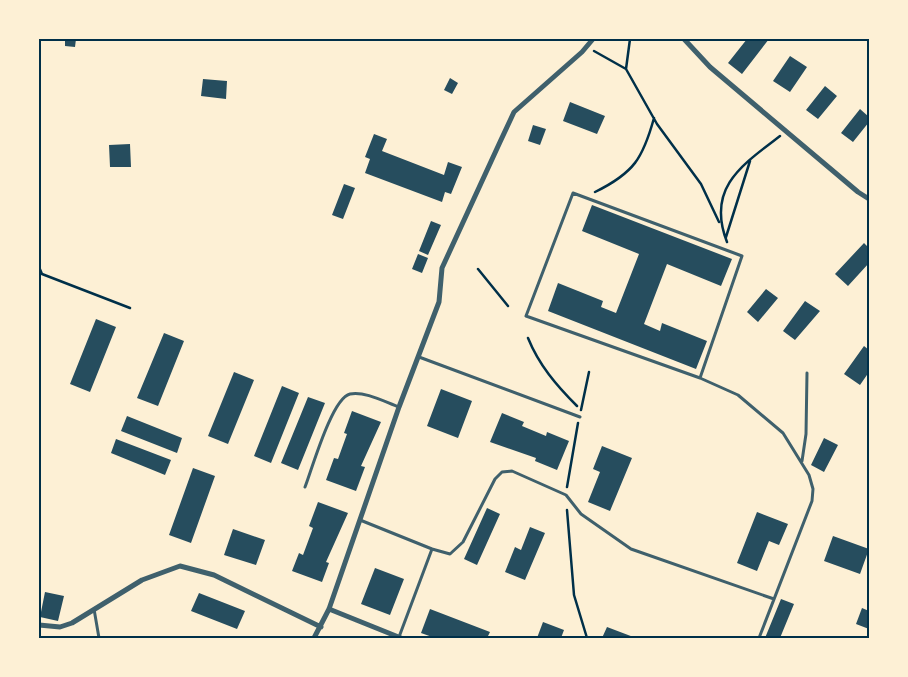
<svg xmlns="http://www.w3.org/2000/svg" width="908" height="677" font-family="'Noto Sans',sans-serif">
<rect width="100%" height="100%" fill="#fdf0d5"/>
<path fill="#264d5e" d="M 65,39 L 76,39 L 75,47 L 65,46 Z
M 747,39 L 769,39 L 742,74 L 728,63 Z
M 790,56 L 807,67 L 790,92 L 773,81 Z
M 450,78 L 458,83 L 452,94 L 444,90 Z
M 203,79 L 227,81 L 226,99 L 201,96 Z
M 825,86 L 837,96 L 818,119 L 806,110 Z
M 570,102 L 605,116 L 597,134 L 563,121 Z
M 860,109 L 869,117 L 869,122 L 853,142 L 841,133 Z
M 533,125 L 546,129 L 540,145 L 528,141 Z
M 374,134 L 387,139 L 382,151 L 444,175 L 448,162 L 462,167 L 451,194 L 445,192 L 442,202 L 365,173 L 370,159 L 365,157 Z
M 130,144 L 131,167 L 110,167 L 109,145 Z
M 344,184 L 355,188 L 343,219 L 332,215 Z
M 592,205 L 732,259 L 721,286 L 667,264 L 644,324 L 660,331 L 662,323 L 707,341 L 696,369 L 548,311 L 558,283 L 603,301 L 601,307 L 616,313 L 639,254 L 582,231 Z
M 431,221 L 441,225 L 428,255 L 419,251 Z
M 864,243 L 869,248 L 869,263 L 848,286 L 835,274 Z
M 418,254 L 428,258 L 422,273 L 412,269 Z
M 766,289 L 778,298 L 758,322 L 747,312 Z
M 805,301 L 820,311 L 795,340 L 783,331 Z
M 96,319 L 116,327 L 90,392 L 70,384 Z
M 164,333 L 184,341 L 158,406 L 137,398 Z
M 864,346 L 869,350 L 869,372 L 860,385 L 844,374 Z
M 234,372 L 254,380 L 228,444 L 208,436 Z
M 282,386 L 299,393 L 271,463 L 254,456 Z
M 441,389 L 472,401 L 458,438 L 427,426 Z
M 308,397 L 325,403 L 298,470 L 281,463 Z
M 352,411 L 381,422 L 361,466 L 365,467 L 356,491 L 326,480 L 334,458 L 338,459 L 347,434 L 344,433 Z
M 502,413 L 524,422 L 522,426 L 546,436 L 547,432 L 569,441 L 557,470 L 535,461 L 536,458 L 490,442 Z
M 127,416 L 182,438 L 177,453 L 121,431 Z
M 824,438 L 838,445 L 824,472 L 811,465 Z
M 116,439 L 171,460 L 165,475 L 111,453 Z
M 602,446 L 632,458 L 610,511 L 588,502 L 600,472 L 593,469 Z
M 193,468 L 215,476 L 191,543 L 169,535 Z
M 318,502 L 348,513 L 326,562 L 329,563 L 322,582 L 292,571 L 299,553 L 303,555 L 313,528 L 309,526 Z
M 487,508 L 500,514 L 477,565 L 464,559 Z
M 757,512 L 788,524 L 779,545 L 769,541 L 757,571 L 737,563 Z
M 530,527 L 545,533 L 525,580 L 505,572 L 515,547 L 521,550 Z
M 233,529 L 265,540 L 256,565 L 224,555 Z
M 833,536 L 869,549 L 860,574 L 824,561 Z
M 375,568 L 404,579 L 390,615 L 361,604 Z
M 45,592 L 64,596 L 58,621 L 40,617 Z
M 199,593 L 245,611 L 237,629 L 191,611 Z
M 781,599 L 794,604 L 780,638 L 765,638 Z
M 862,608 L 869,611 L 869,629 L 856,624 Z
M 430,609 L 490,632 L 487,638 L 435,638 L 421,633 Z
M 543,622 L 564,630 L 561,638 L 537,638 Z
M 607,627 L 636,638 L 602,638 Z"/>
<g fill="none" stroke-linecap="round" stroke-linejoin="round">
<path stroke="#003049" stroke-width="2.5" d="M 594,51 L 626,69 L 657,124 L 701,184 L 719,222
M 626,69 L 630,39
M 595,192 C 634,173 643,158 654,118
M 726,237 L 750,161
M 727,242 C 706,188 742,165 780,136
M 39,267 L 42,274 L 130,308
M 478,269 L 508,306
M 528,338 C 539,365 556,385 577,406
M 581,410 L 589,372
M 567,487 L 578,423
M 567,510 L 574,595 L 587,638"/>
<path stroke="#3f606c" stroke-width="3" d="M 419,357 L 580,417
M 700,378 L 742,256 L 573,193 L 526,316 L 700,378 L 738,395 L 783,433 L 809,475 L 813,489 L 812,501 L 759,638
M 802,461 L 806,434 L 807,373
M 305,487 C 312,469 332,398 350,394 C 365,391 385,402 399,407
M 360,520 L 432,549
M 94,609 L 99,638
M 399,637 L 432,549 L 450,554 L 463,542 L 495,479 L 502,472 L 512,471 L 566,495 L 581,514 L 631,549 L 774,599"/>
<path stroke="#3f606c" stroke-width="5" d="M 684,39 L 710,67 L 858,192 L 869,199
M 329,609 L 401,638
M 39,625 L 60,627 L 72,623 L 142,580 L 180,566 L 214,575 L 321,627
M 314,638 L 329,609 L 399,407 L 439,302 L 442,268 L 500,142 L 514,112 L 582,52 L 593,39"/>
</g>
<rect width="908" height="677" fill="none" stroke="#fdf0d5" stroke-width="80"/>
<rect x="40" y="40" width="828" height="597" fill="none" stroke="#003049" stroke-width="2"/>
</svg>
